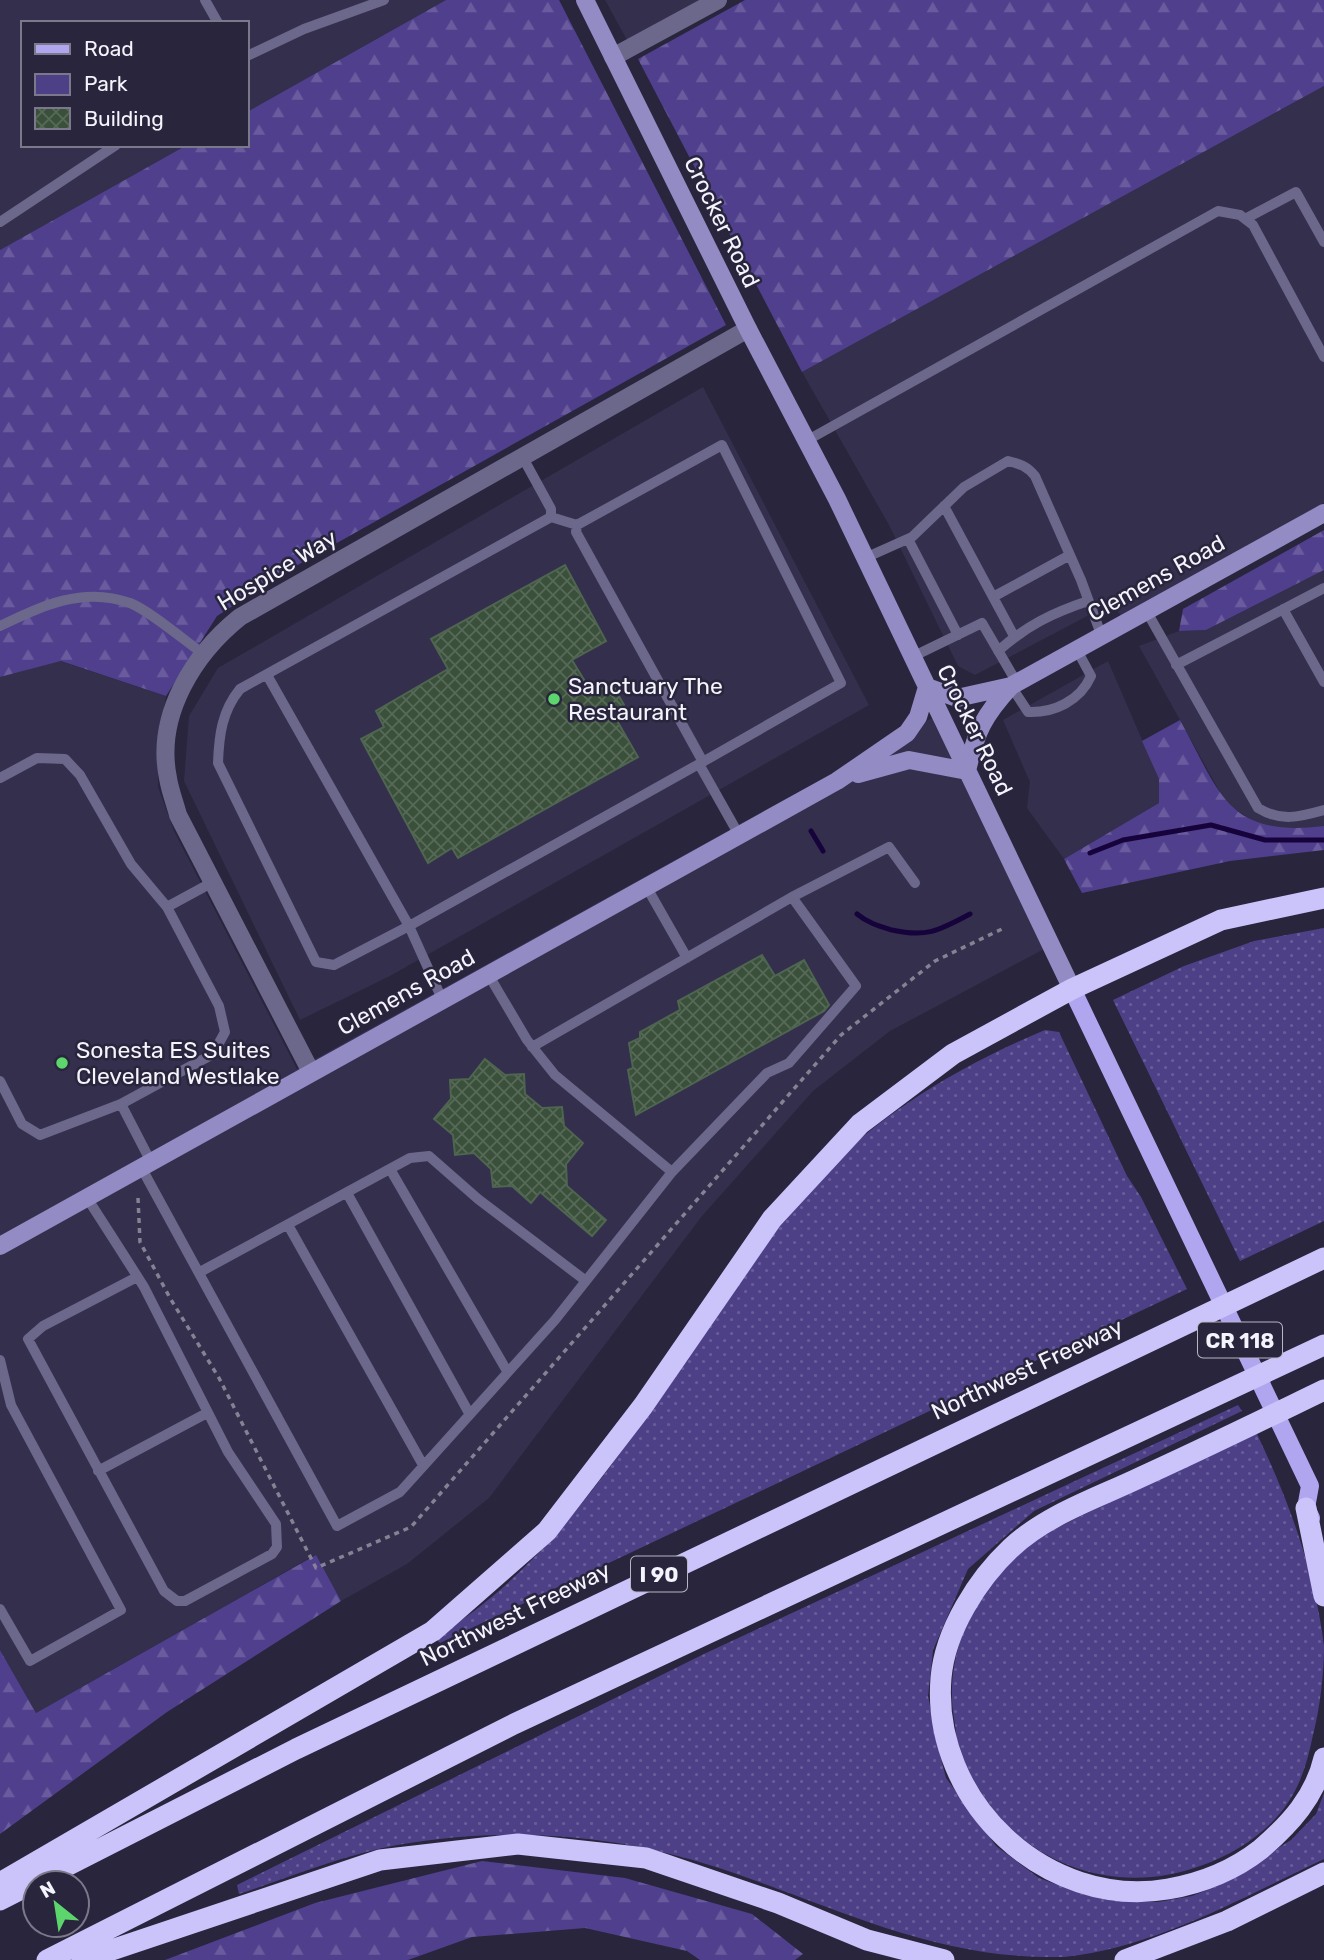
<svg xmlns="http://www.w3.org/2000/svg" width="1324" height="1960" font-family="Rubik,sans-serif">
<defs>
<pattern id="green-dots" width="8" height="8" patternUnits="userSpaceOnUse" patternTransform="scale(1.75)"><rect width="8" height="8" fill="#4e4087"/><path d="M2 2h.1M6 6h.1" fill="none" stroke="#685c99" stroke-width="1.8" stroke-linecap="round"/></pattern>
<pattern id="forest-firs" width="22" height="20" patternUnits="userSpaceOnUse" patternTransform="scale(1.75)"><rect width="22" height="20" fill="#503f8d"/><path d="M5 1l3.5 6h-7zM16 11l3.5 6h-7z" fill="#6a5b9e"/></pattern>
<pattern id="building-cross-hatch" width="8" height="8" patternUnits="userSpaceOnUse" patternTransform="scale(1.75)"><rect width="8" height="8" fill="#3a503b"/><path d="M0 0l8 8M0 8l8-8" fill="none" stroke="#576a58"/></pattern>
</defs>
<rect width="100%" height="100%" fill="#29253d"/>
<path fill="#332f4d" d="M 0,0 L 446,0 L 247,112 L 247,23 L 23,23 L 23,145 L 187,145 L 0,250 Z
M 605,0 L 700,0 L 627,40 Z
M 1324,86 L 1324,503 L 1121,616 L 1112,603 L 975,675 L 958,666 L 889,525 L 802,372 Z
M 703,387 L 869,705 L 390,976 L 300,1020 L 184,781 L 189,716 L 218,668 Z
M 1324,570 L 1324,826 L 1288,831 L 1256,823 L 1226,803 L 1139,646 L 1179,631 L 1206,630 Z
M 60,661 L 166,696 L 159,742 L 158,787 L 174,831 L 297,1069 L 932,718 L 1044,949 L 890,1031 L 813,1091 L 702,1216 L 489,1498 L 407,1564 L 341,1601 L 315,1555 L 36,1713 L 0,1650 L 0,677 Z
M 1108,661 L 1159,779 L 1159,803 L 1064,859 L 1027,808 L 1030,782 L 1003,720 Z"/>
<path fill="url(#green-dots)" d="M 1324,928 L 1324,1221 L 1240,1261 L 1113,1000 L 1184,966 L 1254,941 Z
M 1045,1030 L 1059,1032 L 1127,1176 L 1141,1197 L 1187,1289 L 440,1643 L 435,1637 C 573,1556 658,1389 751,1264 C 770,1239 787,1210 808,1187 C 875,1117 956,1067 1045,1030 Z
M 1238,1405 L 1242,1411 L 1034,1511 L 968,1569 L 933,1650 L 928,1696 L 940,1755 L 946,1778 L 996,1846 L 1039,1878 L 1079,1893 L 1113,1901 L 1158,1902 L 1192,1896 L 1220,1885 L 1291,1840 L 1316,1814 L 1324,1793 L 1324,1859 C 1241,1898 1157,1947 1064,1957 C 932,1960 836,1906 716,1867 C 612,1833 505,1826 397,1845 C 344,1855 290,1877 239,1894 L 237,1885 L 706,1653 Z
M 1256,1432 C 1288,1498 1315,1572 1324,1646 C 1324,1674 1320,1708 1313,1735 C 1308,1759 1302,1781 1289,1801 C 1270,1831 1236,1853 1203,1865 C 1116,1898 1022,1865 976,1784 C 971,1775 964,1766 961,1756 C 957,1744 956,1730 954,1718 C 944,1660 971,1594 1015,1556 C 1043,1532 1078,1518 1110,1502 C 1159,1479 1207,1455 1256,1432 Z"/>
<path fill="url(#forest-firs)" d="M 446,0 L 559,0 L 726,325 L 294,567 L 217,616 L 166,696 L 61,661 L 0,677 L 0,250 L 187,145 L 247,145 L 247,112 Z
M 745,0 L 1324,0 L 1324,86 L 802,372 L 638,59 Z
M 1324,530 L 1324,570 L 1206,630 L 1179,631 L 1183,609 Z
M 1180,720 C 1220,793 1227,838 1324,826 L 1324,850 L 1230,861 L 1082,893 L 1064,859 L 1159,803 L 1159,779 L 1142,741 Z
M 316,1555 L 341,1601 L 167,1712 L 0,1834 L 0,1650 L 36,1713 Z
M 482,1861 L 625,1878 L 752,1914 L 803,1954 L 795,1960 L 700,1960 L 687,1951 L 585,1928 L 472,1937 L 408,1960 L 165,1960 L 315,1903 Z"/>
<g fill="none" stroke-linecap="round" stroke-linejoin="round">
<path stroke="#17033c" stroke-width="5" d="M 811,831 L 823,851
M 1090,853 L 1123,840 L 1211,825 L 1265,840 L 1324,840
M 857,914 C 868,923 879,926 892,930 C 927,938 940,930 970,914"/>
</g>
<path fill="url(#building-cross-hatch)" stroke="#4e654f" stroke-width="2" d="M 565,565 L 606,641 L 572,660 L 592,693 L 612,684 L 624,705 L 612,712 L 638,757 L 458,858 L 452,848 L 428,863 L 361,739 L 384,727 L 376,711 L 448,669 L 431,639 Z
M 762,955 L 775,976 L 804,960 L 829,1005 L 824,1011 L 636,1115 L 628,1070 L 633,1068 L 629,1043 L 640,1038 L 640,1032 L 680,1010 L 678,1001 Z
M 485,1059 L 505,1075 L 524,1074 L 525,1094 L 542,1108 L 562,1107 L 564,1126 L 583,1143 L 566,1164 L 567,1186 L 606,1220 L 592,1236 L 540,1192 L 531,1203 L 512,1186 L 493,1187 L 491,1169 L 474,1153 L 455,1155 L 453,1135 L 434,1119 L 451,1099 L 450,1080 L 469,1079 Z"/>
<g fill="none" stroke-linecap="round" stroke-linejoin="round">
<path stroke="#858294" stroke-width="3.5" stroke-dasharray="5 5" stroke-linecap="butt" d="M 138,1198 L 140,1242 L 170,1298 L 219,1378 L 316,1568 L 411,1527 L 841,1035 L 935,961 L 1002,929"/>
<path stroke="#6c688b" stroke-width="10" d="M 205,0 L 218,23
M 247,56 L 304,29 L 384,0
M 1245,219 L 1296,192 L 1324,242
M 0,222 L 116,145
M 806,441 L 1218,211 L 1240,215 L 1253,225 L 1324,357
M 944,506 L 1014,636
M 551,517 L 577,525 L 722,445 L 841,683 L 699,764 L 739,835
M 577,525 L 576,532 L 703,762
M 908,539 L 958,635
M 865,558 L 912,537 L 964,487 L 1008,461 C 1020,464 1027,466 1035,476 L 1081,580 L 1102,637
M 993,597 L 1070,555
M 1283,609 L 1324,682
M 1147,612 L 1258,808 C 1281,822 1299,817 1324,810
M 0,626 C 42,606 83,586 130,603 C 150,611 184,640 202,653
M 998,651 C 1026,626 1052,613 1088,601
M 912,657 L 982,623 L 1017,683
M 1176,665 L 1324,588
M 267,675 L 409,926 L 699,764
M 1011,686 L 1028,712 C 1054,713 1080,701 1091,676 L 1077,650
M 0,778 L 37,758 L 65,759 L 80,775 L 131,864 L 167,907 L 219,1006 L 225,1032 L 213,1054 L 121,1104 L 40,1135 L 22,1124 L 0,1081
M 646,886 L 687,958
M 792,897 L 889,847 L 915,883
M 167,907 L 213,882
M 488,974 L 527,1040 L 555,1075 L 672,1172
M 442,999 L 409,926 L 334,965 L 316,962 L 218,763 C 219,735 222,711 240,689 L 551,517 L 551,509 L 522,456
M 121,1104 L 151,1162
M 141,1167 L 337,1526 L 400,1492 L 555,1320 L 672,1172 L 767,1073 L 789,1063 L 856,986 L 792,897 L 532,1047
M 390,1169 L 507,1371
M 347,1193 L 469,1413
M 87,1198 C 106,1227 125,1257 144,1287 L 228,1452 L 276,1524 L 277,1547 L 272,1554 L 185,1601 L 177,1601 L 164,1591 L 28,1339 L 43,1326 L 137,1277
M 288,1225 L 423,1465
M 200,1272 L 410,1158 L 429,1156 L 478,1199 L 586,1281
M 0,1360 L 11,1405 L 121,1610 L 30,1661 L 0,1609
M 98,1471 L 207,1413"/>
<path stroke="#6c688b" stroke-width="18" d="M 613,57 L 718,0
M 311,1072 L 178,815 C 175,803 170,791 168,778 C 155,715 194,654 240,617 L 748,329"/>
<path stroke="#928bc4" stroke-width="18" d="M 585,0 L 748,329 L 837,499 L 1072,989
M 927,687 L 957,698 L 1011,686 L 1324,513
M 967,771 C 976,732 983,716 1011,686
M 858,774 L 909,760 L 967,771
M 0,1246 L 837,781 L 907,733 L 918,717 L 927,687"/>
<path stroke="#b0a5ef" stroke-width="18" d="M 1072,989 L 1310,1486 L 1306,1508 L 1311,1518"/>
<path stroke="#cac4fa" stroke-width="21" d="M 1324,1390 C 1262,1420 1201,1450 1139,1478 C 1097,1498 1046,1515 1011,1548 C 978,1579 945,1630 941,1678 C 931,1801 1046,1910 1168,1889 C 1203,1883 1233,1871 1261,1849 C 1290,1824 1315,1797 1324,1758
M 1306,1508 L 1324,1596
M 0,1883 L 433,1631 L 547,1531 L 643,1406 L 772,1219 L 860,1124 L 953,1054 L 1072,989 L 1221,920 L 1324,898
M 0,1900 L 296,1749 L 1324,1258
M 47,1960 L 514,1724 L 1324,1345
M 82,1960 L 380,1860 L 518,1844 L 646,1858 L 778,1903 L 867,1940 L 944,1960
M 1125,1960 L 1227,1921 L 1324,1873"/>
</g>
<g fill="#5dd56d" stroke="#29253d" stroke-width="2.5">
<circle cx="554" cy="699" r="7"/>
<circle cx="62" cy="1063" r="7"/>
</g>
<g text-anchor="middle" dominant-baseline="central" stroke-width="5" stroke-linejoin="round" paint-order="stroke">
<g fill="#29253d" stroke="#b7b6c3" stroke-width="2">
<rect x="1198" y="1322.5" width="84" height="35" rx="5"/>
<rect x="631" y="1556.5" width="56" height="35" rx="5"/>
</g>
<g font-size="21" font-weight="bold" fill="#f4f4fd">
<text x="1240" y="1340">CR 118</text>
<text x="659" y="1574">I 90</text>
</g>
<g font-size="23" fill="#f4f4fd" stroke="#29253d">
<text transform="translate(722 222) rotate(64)">Crocker Road</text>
<text transform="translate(277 570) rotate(-31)">Hospice Way</text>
<text transform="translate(1156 578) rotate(-29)">Clemens Road</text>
<text transform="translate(975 730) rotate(64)">Crocker Road</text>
<text transform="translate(406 992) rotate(-29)">Clemens Road</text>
<text transform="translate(1027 1369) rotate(-25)">Northwest Freeway</text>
<text transform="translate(515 1614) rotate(-26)">Northwest Freeway</text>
</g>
<g font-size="23" fill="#f4f4fd" stroke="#29253d" text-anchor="start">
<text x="568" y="686">Sanctuary The<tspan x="568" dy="26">Restaurant</tspan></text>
<text x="76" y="1050">Sonesta ES Suites<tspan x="76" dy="26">Cleveland Westlake</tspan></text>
</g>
</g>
<rect x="21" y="21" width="228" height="126" fill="#29253d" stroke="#7a788a" stroke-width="2"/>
<rect x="35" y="44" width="35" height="10" fill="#b0a5ef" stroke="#7a788a" stroke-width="2"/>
<text x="84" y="56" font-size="21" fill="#f4f4fd">Road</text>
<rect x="35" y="74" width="35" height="21" fill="#4e4087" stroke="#7a788a" stroke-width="2"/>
<text x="84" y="91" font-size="21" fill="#f4f4fd">Park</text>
<rect x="35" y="108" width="35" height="21" fill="url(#building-cross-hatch)" stroke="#7a788a" stroke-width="2"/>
<text x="84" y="126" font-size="21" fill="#f4f4fd">Building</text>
<g transform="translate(56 1904) rotate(330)"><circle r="33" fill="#29253d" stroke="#7a788a" stroke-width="2"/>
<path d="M0-5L12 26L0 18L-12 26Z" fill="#5dd56d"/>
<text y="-10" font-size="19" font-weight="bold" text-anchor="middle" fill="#f4f4fd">N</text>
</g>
</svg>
